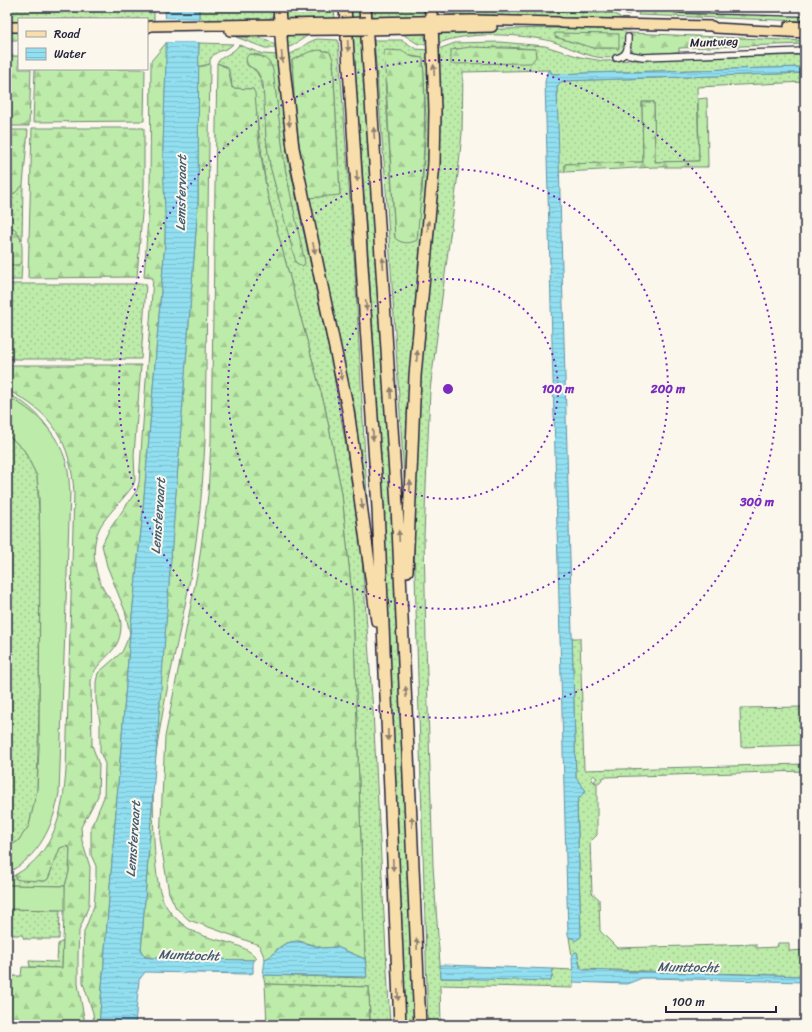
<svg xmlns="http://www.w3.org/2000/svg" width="812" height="1032" font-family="Sriracha,sans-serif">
<defs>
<pattern id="grass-dots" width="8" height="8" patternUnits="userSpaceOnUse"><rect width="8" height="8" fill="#bdeba9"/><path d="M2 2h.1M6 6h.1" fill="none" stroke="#a2c992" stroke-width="1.8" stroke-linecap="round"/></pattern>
<pattern id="forest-firs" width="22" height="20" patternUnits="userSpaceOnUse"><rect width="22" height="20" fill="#bdeba9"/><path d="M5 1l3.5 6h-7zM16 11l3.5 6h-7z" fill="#a2c992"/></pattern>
<pattern id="water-rules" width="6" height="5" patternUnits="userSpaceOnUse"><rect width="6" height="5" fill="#91dff0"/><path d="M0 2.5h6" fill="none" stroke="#7dbfcf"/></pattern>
</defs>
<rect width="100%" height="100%" fill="#fbf7ec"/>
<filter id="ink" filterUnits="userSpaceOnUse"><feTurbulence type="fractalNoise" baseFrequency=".025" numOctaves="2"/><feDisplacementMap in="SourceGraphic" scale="8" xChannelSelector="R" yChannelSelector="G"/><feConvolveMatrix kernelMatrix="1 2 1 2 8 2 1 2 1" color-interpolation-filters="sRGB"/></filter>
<g filter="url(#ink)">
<path fill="url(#grass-dots)" stroke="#708672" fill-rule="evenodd" d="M 7,7 L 154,7 L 154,24 L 147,23 L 147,19 L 19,19 L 19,22 L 7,22 Z
M 199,7 L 277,7 L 272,17 L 263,21 L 199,23 Z
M 282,7 L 334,7 L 335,19 L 285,19 Z
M 350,7 L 359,7 C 388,346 400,686 415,1025 L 405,1025 C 393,685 377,346 350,7 Z
M 372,7 L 427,7 L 426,16 L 424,18 L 372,19 Z
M 436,7 L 550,7 L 550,12 L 614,13 L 624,20 C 565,18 507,15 449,14 L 440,11 Z
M 555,28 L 625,29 C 625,39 628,52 617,56 C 594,64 568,44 546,40 C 516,34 466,31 437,44 L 436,39 L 440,33 L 451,30 ZM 555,37 L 619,48 L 594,48 Z
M 7,31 L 19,32 L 19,40 L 7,40 Z
M 398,31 L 423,33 L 428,44 L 418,44 Z
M 291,33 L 310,34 L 292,46 L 285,48 L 286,40 Z
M 236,37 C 248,38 271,35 276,48 L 265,48 Z
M 317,39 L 338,40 L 354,253 L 370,551 L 301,191 L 287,55 C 299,52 305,42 317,39 ZM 314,51 L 328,51 L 333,59 L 340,195 L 295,113 L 292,60 Z
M 374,40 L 402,40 L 416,49 L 428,50 L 432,118 L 406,508 L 385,174 ZM 411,56 L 423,58 L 426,118 L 422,193 L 397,240 L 395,238 L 385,79 Z
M 499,42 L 545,46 L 580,57 L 603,61 L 805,55 L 805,67 L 552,74 L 550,70 L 463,72 L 462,133 L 458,174 L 430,390 L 424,536 L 426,643 L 433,866 L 441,978 L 552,978 L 553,969 L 573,970 L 573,988 L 440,985 L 441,1025 L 428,1025 L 413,505 L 436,50 L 455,43 ZM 506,47 L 535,49 L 536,57 L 454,49 Z
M 199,43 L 233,44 C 226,52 215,49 210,60 L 210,64 L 198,67 Z
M 239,45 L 263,54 L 277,55 L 288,159 L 331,359 L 355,499 L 361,544 L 373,711 L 390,1025 L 370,1025 L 369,987 L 265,984 L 263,975 L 366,978 L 367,965 L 365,959 L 353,607 L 342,494 L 325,407 L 267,193 L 253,89 L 232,88 L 231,76 L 226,66 L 217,63 C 222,55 233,54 239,45 ZM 249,54 L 260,55 L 272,66 L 285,168 L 304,265 C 288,223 270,182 266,136 C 264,118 269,72 248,66 Z
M 805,73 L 805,82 L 697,87 L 699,161 L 655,162 L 654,102 L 642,102 L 643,162 L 565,164 L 565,172 L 558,172 L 557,86 L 562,81 Z
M 23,185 L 22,240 L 16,230 L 7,224 L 7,194 L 15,193 Z
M 22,262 L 21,280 L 7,280 L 7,265 L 18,265 Z
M 7,284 L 146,284 L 141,359 L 7,359 Z
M 7,394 C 30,403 45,421 57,442 C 44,422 28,408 7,397 Z
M 7,434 L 24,450 L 37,476 L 40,530 L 39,708 L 37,790 L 29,826 L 18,841 L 7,848 L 7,826 L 9,825 L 7,822 Z
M 572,638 L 580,638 L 584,770 L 805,764 L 805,771 L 604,777 L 598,784 L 594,781 L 597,778 L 593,775 L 591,779 L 597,785 L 597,835 L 590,842 L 592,893 L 599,899 L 600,931 L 617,948 L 756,944 L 756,948 L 777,947 L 778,943 L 789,943 L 789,951 L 805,950 L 805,976 L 581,969 L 578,956 L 575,955 L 572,956 L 569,937 L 576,939 L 581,936 L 577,803 L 579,798 L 586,791 L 576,778 Z
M 805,707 L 805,745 L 741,747 L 740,708 Z
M 63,846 L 70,848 L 69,872 L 65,886 L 7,885 L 7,879 L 15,875 L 16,879 L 45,881 L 48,879 L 60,848 Z
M 7,909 L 60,910 L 59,939 L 24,939 L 22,935 L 7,935 Z
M 63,941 L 62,968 L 30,967 L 29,961 L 57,962 L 58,944 Z"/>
<path fill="url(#forest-firs)" stroke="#708672" d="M 550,7 L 614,7 L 614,13 L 549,12 Z
M 631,7 L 658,7 L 683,13 L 805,15 L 805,21 L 638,15 L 639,10 L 630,10 Z
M 555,33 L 619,34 L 619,48 L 594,48 L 555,37 Z
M 630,33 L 805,41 L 805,44 L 679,48 L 679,52 L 639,54 C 628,52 630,42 630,33 Z
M 167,42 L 163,149 L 166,208 L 165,243 L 142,521 L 130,634 L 99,1025 L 94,1025 L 93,1013 L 83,983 L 83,956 L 84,932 L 94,906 L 96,880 L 96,866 L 91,855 L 91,826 L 95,819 L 104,797 L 105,764 L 100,752 L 100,722 L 96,700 L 96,682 L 98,673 L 122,652 L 130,634 L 125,611 L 107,566 L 102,545 L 109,530 L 137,490 L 139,482 L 153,278 L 144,277 L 150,188 L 151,61 Z
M 470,47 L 535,49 L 536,57 L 531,63 L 451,64 L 451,50 Z
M 319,50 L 330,52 L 333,59 L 340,195 L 308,198 L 296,125 L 292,60 L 309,52 Z
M 386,50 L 403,51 L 413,57 L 423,58 C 427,121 423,178 417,240 C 410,244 401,244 395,238 L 384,51 Z
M 249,54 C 260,55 270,58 273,70 L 285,168 L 305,263 L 303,266 L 296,263 L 270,166 L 266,138 L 263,83 L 256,70 L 247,65 L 246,58 Z
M 7,56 L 19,56 L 19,69 L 31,69 L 29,126 L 7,126 Z
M 217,63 L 228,68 L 232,88 L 253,89 L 255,93 L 259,143 L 267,193 L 325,407 L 342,494 L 353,607 L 365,959 L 337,947 L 323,948 L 299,941 L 286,943 L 277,949 L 271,957 L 265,959 L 259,945 L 189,920 L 176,908 L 169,893 L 160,839 L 165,737 L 198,569 L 208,495 L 211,441 Z
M 210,64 L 205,441 C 203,483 199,526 192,568 C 181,633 163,696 155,762 L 198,205 L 198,67 Z
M 35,69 L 145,69 L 144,121 L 33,122 Z
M 707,98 L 708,167 L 655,167 L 565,172 L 565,164 L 643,162 L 642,102 L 654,102 L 655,162 L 699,161 L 698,99 Z
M 32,128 L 144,128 L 144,188 L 137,277 L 28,278 Z
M 7,130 L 28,130 L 23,185 L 15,193 L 7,194 Z
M 7,224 C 24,236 22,243 22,262 L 18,265 L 7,265 Z
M 7,365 L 141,365 L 134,455 L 135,480 L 133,486 C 125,497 106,516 100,527 C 90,547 94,573 105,592 C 112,602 122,614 121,627 C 120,656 96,657 91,681 L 92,745 L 99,765 L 98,796 L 81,827 L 82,841 L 90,867 L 89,905 L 79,931 L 78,956 L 78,984 L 85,1023 L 7,1022 L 7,976 L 21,976 L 22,967 L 62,968 L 65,886 L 69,872 L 70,848 L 66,846 L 60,848 L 48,879 L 45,881 L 20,880 L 16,879 L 15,875 C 55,853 63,812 66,770 L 74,493 C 71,442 53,413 7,390 Z
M 153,794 C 154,820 152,884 166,906 C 174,919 189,931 204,936 C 222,942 243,943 257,958 L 253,960 L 152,958 L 145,957 L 141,951 Z
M 265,984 L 369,987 L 370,1025 L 267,1025 Z"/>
<path fill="#bdeba9" stroke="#708672" d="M 7,397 C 34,409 58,433 66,462 C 69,472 69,483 70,493 L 59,793 C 53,827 39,857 7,873 L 7,848 L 18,841 L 29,826 L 37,790 L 39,749 L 40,551 L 39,498 L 37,476 L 24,450 L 7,434 Z
M 7,885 L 65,886 L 65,910 L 7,909 Z"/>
<path fill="url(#water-rules)" stroke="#6593a8" d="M 165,7 L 199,7 L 198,205 L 141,951 L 145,957 L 152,958 L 253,960 L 253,973 L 249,974 L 145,972 L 139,980 L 135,1025 L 99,1025 L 130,634 L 142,521 L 165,243 C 166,211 163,180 163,148 C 164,101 168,54 165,7 Z
M 805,67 L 805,73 L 562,81 L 557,86 L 576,778 L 586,791 L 579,798 L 577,803 L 581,937 L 575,941 L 574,939 L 569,937 L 568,934 L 545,82 L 548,70 L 550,70 L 552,74 Z
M 297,941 L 323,948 L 337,947 L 365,959 L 367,977 L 263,975 L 265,959 C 278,954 277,943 297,941 Z
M 575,952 L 577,952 L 580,967 L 583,970 L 805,976 L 805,982 L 650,978 L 642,978 L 627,984 L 573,982 L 572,956 Z
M 440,965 L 446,965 L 553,969 L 551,981 L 441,978 Z
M 7,1022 L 84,1023 L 87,1025 L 7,1025 Z"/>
<path fill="#fbf7ec" d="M 164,18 L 201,19 L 201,42 L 165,42 Z"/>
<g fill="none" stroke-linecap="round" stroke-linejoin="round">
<path stroke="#d0ccc9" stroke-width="5.5" stroke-dasharray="5.5 3" stroke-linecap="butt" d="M 627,10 L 628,37"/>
<defs>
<path id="street" d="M 668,7 L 682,10 L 805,13
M 627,10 L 628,7
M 625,54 L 643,57 L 805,51
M 616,58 C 628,56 628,47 628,37"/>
<path id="primary" d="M 366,22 L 472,20 L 558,22 L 562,23 L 712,26 L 715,28 L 805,33
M 789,26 L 805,27
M 7,27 L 19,27
M 147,28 L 150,26 L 341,23
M 367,30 L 492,27
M 230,31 L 341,30"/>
<path id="highway" d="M 279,7 L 282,51 L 293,148 L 348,410 L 377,621
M 345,7 L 378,508 L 400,1025
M 365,7 L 397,505 L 420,1025
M 407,571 L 415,376 L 434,163 L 435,111 L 432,21 L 430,7"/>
</defs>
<use href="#street" stroke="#22223b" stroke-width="8"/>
<use href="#primary" stroke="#22223b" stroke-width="12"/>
<use href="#highway" stroke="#22223b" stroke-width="14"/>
<use href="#street" stroke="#fbf7ec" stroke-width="5.5"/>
<use href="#primary" stroke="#f8deab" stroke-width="9"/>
<use href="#highway" stroke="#f8deab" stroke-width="11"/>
<defs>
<path id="primary-bridge" d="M 341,23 L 366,22
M 341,30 L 367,30"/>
</defs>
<use href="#primary-bridge" stroke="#22223b" stroke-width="12" stroke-linecap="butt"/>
<use href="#primary-bridge" stroke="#f8deab" stroke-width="9"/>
</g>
<defs><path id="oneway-solid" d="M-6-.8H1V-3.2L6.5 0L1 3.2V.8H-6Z"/></defs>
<g fill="#8d8073">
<use href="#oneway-solid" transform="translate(348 46) rotate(86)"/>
<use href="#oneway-solid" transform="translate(282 57) rotate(85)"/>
<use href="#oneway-solid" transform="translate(434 70) rotate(-93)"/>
<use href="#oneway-solid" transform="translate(289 121) rotate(83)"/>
<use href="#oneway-solid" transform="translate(374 133) rotate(-94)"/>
<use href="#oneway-solid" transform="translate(357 176) rotate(86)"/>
<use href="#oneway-solid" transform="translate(428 226) rotate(-85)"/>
<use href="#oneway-solid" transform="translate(314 248) rotate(77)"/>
<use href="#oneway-solid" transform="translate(383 263) rotate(-94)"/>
<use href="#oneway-solid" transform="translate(366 305) rotate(86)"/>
<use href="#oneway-solid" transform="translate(417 356) rotate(-85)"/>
<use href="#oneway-solid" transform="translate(341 375) rotate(79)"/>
<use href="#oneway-solid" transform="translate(391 393) rotate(-93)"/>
<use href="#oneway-solid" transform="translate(373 435) rotate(87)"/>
<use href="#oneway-solid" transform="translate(410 486) rotate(-89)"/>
<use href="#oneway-solid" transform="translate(362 504) rotate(83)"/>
<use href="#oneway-solid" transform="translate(399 536) rotate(-93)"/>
<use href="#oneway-solid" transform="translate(406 692) rotate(-93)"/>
<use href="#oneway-solid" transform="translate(388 735) rotate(88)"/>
<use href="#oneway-solid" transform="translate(412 822) rotate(-92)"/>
<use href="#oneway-solid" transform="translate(393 865) rotate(88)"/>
<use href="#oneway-solid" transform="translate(417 944) rotate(-92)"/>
<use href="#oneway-solid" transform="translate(398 995) rotate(88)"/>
</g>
</g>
<g fill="none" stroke="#7b2cbf" stroke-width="2" stroke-dasharray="2 4">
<circle cx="448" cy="389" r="110"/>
<circle cx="448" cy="389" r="220"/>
<circle cx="448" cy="389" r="329"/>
</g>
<g text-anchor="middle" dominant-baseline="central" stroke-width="4" stroke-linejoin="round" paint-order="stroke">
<g font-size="12" fill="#22223b" stroke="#fbf7ec">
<text transform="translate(714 42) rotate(-2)">Muntweg</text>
</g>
<g font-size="13" font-style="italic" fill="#435b71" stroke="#fbf7ec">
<text transform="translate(181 193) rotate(-89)">Lemstervaart</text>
<text transform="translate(158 516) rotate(-86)">Lemstervaart</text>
<text transform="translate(133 839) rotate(-86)">Lemstervaart</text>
<text transform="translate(189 955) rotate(2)">Munttocht</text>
<text transform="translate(688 967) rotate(1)">Munttocht</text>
</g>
</g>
<circle cx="448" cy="389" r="6" fill="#7b2cbf" stroke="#fbf7ec" stroke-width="2"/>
<g font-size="12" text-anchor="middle" font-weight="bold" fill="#7b2cbf" stroke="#fbf7ec" stroke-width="4" stroke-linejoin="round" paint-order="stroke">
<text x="558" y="393">100 m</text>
<text x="668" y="393">200 m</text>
<text x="757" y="506">300 m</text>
</g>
<rect width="812" height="1032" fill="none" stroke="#fbf7ec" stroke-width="24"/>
<rect x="12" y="12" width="788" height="1008" fill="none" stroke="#22223b" stroke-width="1.5" filter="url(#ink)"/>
<rect x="18" y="18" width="130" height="52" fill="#fbf7ec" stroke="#a4a2a5"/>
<rect x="26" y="31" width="20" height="6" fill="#f8deab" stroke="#a4a2a5"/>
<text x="54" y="38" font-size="12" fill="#22223b">Road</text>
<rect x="26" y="48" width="20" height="12" fill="url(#water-rules)" stroke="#a4a2a5"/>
<text x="54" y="58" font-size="12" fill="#22223b">Water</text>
<path d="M666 1006v6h110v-6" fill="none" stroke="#22223b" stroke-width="2"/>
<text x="672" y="1006" font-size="12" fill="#22223b" stroke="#fbf7ec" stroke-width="3" paint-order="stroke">100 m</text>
</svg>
